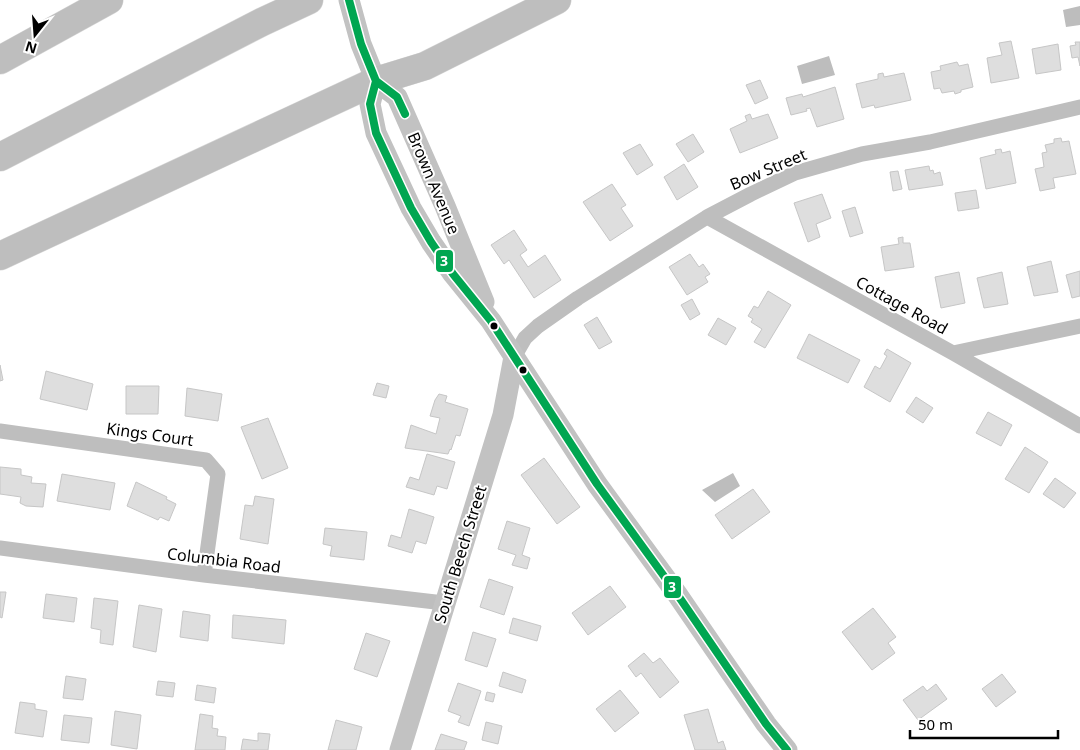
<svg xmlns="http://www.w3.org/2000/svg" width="1080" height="750" font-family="'Noto Sans',sans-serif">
<rect width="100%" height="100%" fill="#fff"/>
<path fill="#bdbdbd" d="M 1080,6 L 1080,25 L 1066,27 L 1063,10 Z
M 829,56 L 835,75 L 802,84 L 797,66 Z
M 733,473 L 740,486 L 715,502 L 702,490 Z"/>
<path fill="#dedede" stroke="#c6c6c6" d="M 1011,41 L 1019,78 L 991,83 L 987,58 L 1002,55 L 999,43 Z
M 1075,42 L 1080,42 L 1080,66 L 1078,57 L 1072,58 L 1070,46 L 1076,45 Z
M 1058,44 L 1061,70 L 1036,74 L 1032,49 Z
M 957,62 L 959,66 L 968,64 L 973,87 L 961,90 L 961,92 L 955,94 L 954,91 L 942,93 L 940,88 L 934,89 L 931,72 L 941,70 L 940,66 Z
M 883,73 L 884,77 L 904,73 L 911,100 L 875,108 L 874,105 L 862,108 L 856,84 L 878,79 L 878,74 Z
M 760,80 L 768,98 L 755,104 L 746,85 Z
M 835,87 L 844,119 L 817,127 L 810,108 L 806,109 L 807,111 L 791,115 L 786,98 L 802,94 L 803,97 Z
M 750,114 L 752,119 L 768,114 L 778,138 L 740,153 L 730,129 L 747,121 L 745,116 Z
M 693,134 L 704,152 L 688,162 L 676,144 Z
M 1061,138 L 1062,142 L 1069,141 L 1076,174 L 1053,178 L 1055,188 L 1040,191 L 1035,169 L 1044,167 L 1042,153 L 1047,152 L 1045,145 L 1054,143 L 1054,139 Z
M 640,144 L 653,165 L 637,175 L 623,153 Z
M 1001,149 L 1002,153 L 1010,151 L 1016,183 L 986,189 L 980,158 L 996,154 L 995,150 Z
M 684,164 L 698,187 L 677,200 L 664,177 Z
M 929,166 L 930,171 L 933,170 L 934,174 L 940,172 L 943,185 L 909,190 L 905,170 Z
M 898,171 L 902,189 L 893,191 L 890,172 Z
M 612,184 L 626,205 L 621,208 L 633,226 L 610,241 L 583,202 Z
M 976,190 L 979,208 L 958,211 L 955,193 Z
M 822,194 L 831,218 L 816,224 L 820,237 L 808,242 L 794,203 Z
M 855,207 L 863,233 L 850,237 L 842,211 Z
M 514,230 L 527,250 L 520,255 L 528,267 L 545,255 L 561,280 L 534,298 L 509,260 L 504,264 L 491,245 Z
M 903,237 L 903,243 L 910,243 L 914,267 L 885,271 L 881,247 L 899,244 L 898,238 Z
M 690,254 L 699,267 L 703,264 L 710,274 L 705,277 L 708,282 L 687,295 L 669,267 Z
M 1051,261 L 1058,292 L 1034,296 L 1027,267 Z
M 1080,271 L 1080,296 L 1072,298 L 1066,275 Z
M 959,272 L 965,303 L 941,308 L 935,277 Z
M 1002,272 L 1008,304 L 984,308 L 977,278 Z
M 768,291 L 791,305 L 765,348 L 754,342 L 762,329 L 751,322 L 753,319 L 748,316 L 754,306 L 758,308 Z
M 692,299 L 700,314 L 690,320 L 681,305 Z
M 597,317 L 612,342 L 599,349 L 584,325 Z
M 718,318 L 736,328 L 726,345 L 708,335 Z
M 809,334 L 860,360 L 848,383 L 797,358 Z
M 887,349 L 911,363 L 890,402 L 864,387 L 875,366 L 880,369 L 887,356 L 884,354 Z
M 0,365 L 3,380 L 0,381 Z
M 46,371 L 93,384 L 87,410 L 40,399 Z
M 377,383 L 389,386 L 386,398 L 373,395 Z
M 126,386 L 159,386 L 158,414 L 126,414 Z
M 187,388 L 222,394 L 218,421 L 185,416 Z
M 439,394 L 447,396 L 445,402 L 468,409 L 460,436 L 456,435 L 451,450 L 450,449 L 448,454 L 405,448 L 411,425 L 436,434 L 440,418 L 430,416 L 435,400 Z
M 916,397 L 933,408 L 923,423 L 906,412 Z
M 988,412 L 1012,425 L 1001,446 L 976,433 Z
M 268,418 L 288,468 L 262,479 L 241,427 Z
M 1025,447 L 1048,462 L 1029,493 L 1005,479 Z
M 427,454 L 455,462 L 447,489 L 437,486 L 434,495 L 406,487 L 410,477 L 419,480 Z
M 544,458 L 580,507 L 557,524 L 521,475 Z
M 0,467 L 21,469 L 21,475 L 32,477 L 31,483 L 46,484 L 43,507 L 26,506 L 20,503 L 21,497 L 0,494 Z
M 62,474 L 115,483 L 110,510 L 57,501 Z
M 1055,478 L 1076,493 L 1064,508 L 1043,494 Z
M 136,482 L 167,497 L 166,499 L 176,504 L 169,521 L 160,517 L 158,520 L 127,506 Z
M 753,489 L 770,512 L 732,539 L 715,515 Z
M 255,496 L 274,499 L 268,544 L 240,539 L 245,505 L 253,506 Z
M 409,509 L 434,517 L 426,544 L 416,541 L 412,553 L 388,546 L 391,535 L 401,538 Z
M 507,521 L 530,528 L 522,555 L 530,558 L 527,569 L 512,565 L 516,555 L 498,549 Z
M 325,528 L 367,532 L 364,560 L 330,556 L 332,546 L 323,544 Z
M 489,579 L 513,587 L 504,615 L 480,607 Z
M 610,586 L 626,607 L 588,635 L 572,613 Z
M 0,592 L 6,592 L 2,618 L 0,617 Z
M 46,594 L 77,598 L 74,622 L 43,618 Z
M 94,598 L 118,601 L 113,645 L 100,643 L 101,630 L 91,628 Z
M 139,605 L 162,609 L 156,652 L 133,647 Z
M 873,608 L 896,637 L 888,643 L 895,653 L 872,670 L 842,632 Z
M 183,611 L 210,615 L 208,641 L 180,637 Z
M 233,615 L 286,620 L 284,644 L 232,638 Z
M 513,618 L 541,626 L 537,641 L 509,633 Z
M 473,632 L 496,639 L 487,667 L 465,660 Z
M 366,633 L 390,641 L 377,677 L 354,669 Z
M 644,653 L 653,663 L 660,658 L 679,682 L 660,698 L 641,673 L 636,677 L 628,666 Z
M 503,672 L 526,680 L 522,693 L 499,686 Z
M 1002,674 L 1016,692 L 996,707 L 982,689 Z
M 66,676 L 86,679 L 83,700 L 63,698 Z
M 158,681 L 175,683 L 173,697 L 156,695 Z
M 458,683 L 481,691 L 469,726 L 458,722 L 461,716 L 448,711 Z
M 936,684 L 947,699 L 918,720 L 903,700 L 923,686 L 927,691 Z
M 197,685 L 216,688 L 214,703 L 195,700 Z
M 620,690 L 639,713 L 615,732 L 596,709 Z
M 487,692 L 495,694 L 493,702 L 485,700 Z
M 20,702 L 35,704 L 35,709 L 47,711 L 43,737 L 15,733 Z
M 708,709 L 718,743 L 723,741 L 726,750 L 695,750 L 684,715 Z
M 115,711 L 141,715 L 137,749 L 111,745 Z
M 200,714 L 213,716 L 212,728 L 218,729 L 217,736 L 226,737 L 225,750 L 195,750 Z
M 64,715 L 92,718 L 89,743 L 61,740 Z
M 336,720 L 362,727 L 356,750 L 328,750 Z
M 486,722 L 502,726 L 498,744 L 482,740 Z
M 258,733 L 270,734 L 268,750 L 241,750 L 243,739 L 258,741 Z
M 441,734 L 467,742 L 464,750 L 435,750 Z"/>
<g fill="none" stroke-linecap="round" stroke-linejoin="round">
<defs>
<path id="highway" d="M 0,60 L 109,0
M 0,157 L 262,22 L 309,0
M 0,256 L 376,81 L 425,66 L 557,0"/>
</defs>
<use href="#highway" stroke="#dbdbdb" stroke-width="29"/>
<path stroke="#bebebe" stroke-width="15" d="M 707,217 L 953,353 L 1080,426
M 953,353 L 1080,326
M 514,357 L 525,338 L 538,326 L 578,298 L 707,217 L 751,194 L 795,173 L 862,154 L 930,142 L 1080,107
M 0,431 L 206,460 L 218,474 L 204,575
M 0,548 L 204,575 L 444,603"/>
<path stroke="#c2c2c2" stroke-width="21" d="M 349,0 L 361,44 L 376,81 L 397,97 L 445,206 L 484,302
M 376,81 L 370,104 L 376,133 L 411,208 L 431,242 L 453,274 L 491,321 L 597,484 L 677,594 L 766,724 L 787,750
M 400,750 L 503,415 L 514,357"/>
<use href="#highway" stroke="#bebebe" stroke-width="28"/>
<defs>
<path id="bus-1" d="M 349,0 L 361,44 L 376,81 L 397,97 L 405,114
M 376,81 L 370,104 L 376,133 L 411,208 L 431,242 L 453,274 L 491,321 L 597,484 L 677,594 L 766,724 L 787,750"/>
</defs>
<use href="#bus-1" stroke="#fff" stroke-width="11"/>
<use href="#bus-1" stroke="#00a651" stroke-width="8"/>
</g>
<g fill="#000" stroke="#fff" stroke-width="2">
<circle cx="494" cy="326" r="4.5"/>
<circle cx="523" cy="370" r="4.5"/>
</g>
<g text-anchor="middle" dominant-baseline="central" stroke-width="4" stroke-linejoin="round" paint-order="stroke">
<g font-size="16" fill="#000" stroke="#fff">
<text transform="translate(768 169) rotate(-23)">Bow Street</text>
<text transform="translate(434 183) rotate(67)">Brown Avenue</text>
<text transform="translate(902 305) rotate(29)">Cottage Road</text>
<text transform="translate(150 434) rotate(8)">Kings Court</text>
<text transform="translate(460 554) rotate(-73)">South Beech Street</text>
<text transform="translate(224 560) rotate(7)">Columbia Road</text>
</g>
</g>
<g stroke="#fff" stroke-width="2">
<rect x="435" y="249" width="19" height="24" rx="5" fill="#00a651"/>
<rect x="663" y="575" width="19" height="24" rx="5" fill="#00a651"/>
</g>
<g font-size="14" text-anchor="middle" font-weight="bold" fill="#fff">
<text x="444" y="266">3</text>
<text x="672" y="592">3</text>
</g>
<g transform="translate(35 35) rotate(197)" stroke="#ffffff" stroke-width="4" paint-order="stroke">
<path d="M0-4L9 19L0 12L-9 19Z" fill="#000000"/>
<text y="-8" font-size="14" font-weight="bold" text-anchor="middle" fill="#000000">N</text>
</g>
<path d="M910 730v8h148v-8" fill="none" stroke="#000000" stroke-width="2.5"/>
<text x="918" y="730" font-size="15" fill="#000000" stroke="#ffffff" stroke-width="4" paint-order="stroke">50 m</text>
</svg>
